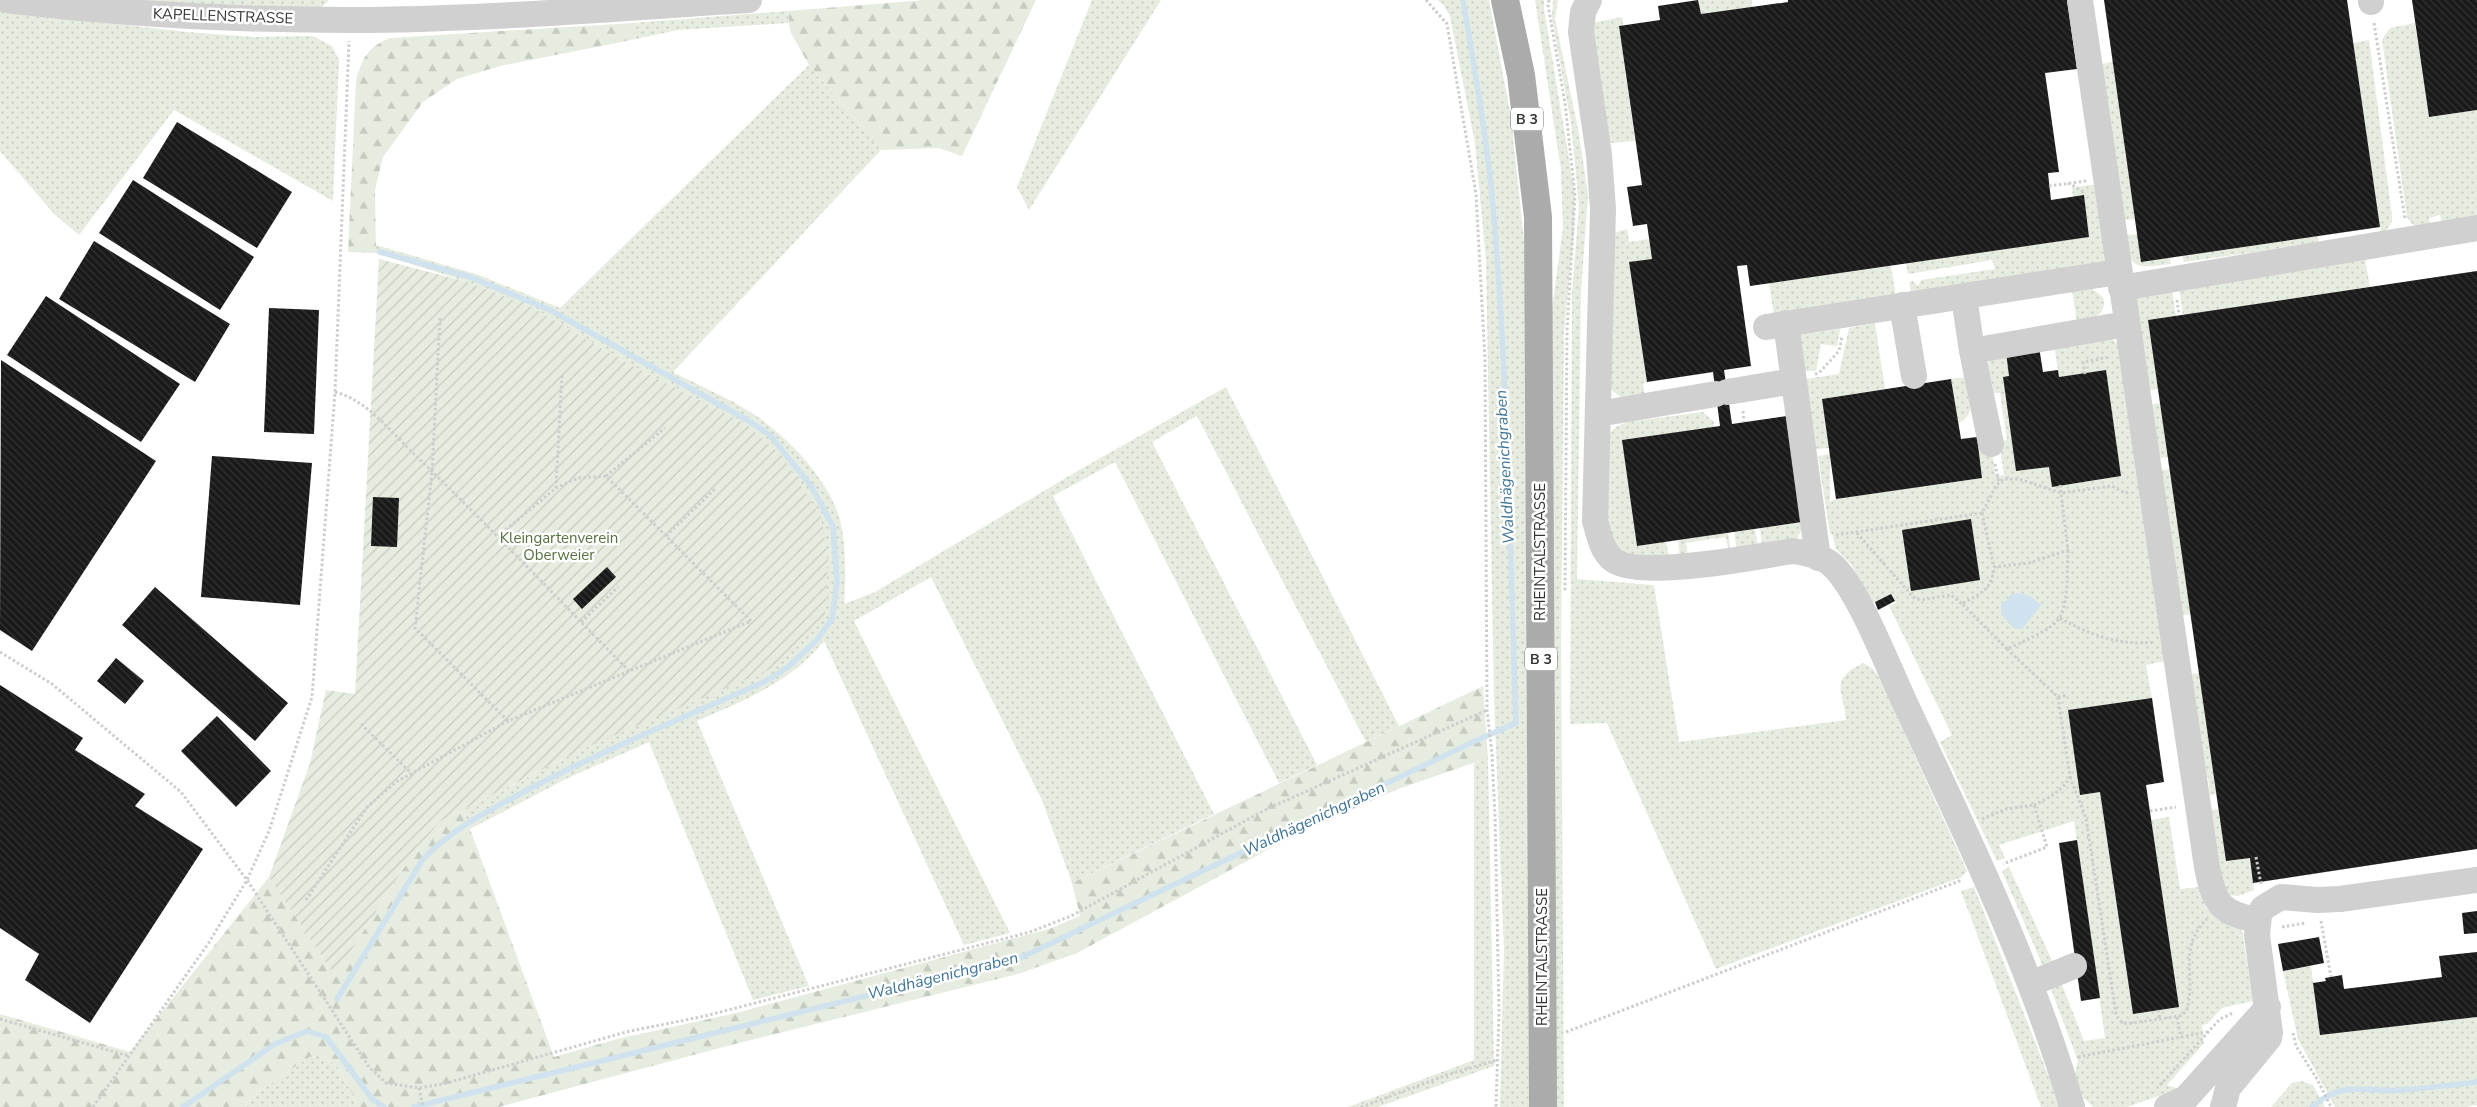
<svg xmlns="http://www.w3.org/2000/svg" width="2477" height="1107" font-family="'Nunito Sans',sans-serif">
<defs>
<pattern id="grass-dots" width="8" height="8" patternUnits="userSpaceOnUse" patternTransform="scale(1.25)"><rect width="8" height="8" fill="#e6ecdf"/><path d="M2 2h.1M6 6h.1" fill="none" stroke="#c6cbc0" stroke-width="1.8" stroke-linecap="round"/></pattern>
<pattern id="forest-firs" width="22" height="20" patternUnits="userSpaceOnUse" patternTransform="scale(1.25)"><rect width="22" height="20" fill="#e6ecdf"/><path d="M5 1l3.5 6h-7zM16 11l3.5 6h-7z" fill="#c6cbc0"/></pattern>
<pattern id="garden-furrows" width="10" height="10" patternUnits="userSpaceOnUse" patternTransform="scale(1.25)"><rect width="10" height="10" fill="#e6ecdf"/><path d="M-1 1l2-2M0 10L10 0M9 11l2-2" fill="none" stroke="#c6cbc0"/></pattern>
<pattern id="building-back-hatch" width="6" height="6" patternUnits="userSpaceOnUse" patternTransform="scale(1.25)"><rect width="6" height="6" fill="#1a1a1a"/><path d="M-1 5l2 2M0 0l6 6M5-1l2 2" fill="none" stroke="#333"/></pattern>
</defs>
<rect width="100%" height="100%" fill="#fff"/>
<path fill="url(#grass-dots)" d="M 68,0 L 329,0 L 323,6 L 309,11 Z
M 1092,0 L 1161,0 L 1029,210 L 1017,187 Z
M 1437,0 L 1489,0 L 1511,117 L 1526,260 L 1529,1107 L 1500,1107 L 1504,951 L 1494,698 L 1486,260 L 1475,143 L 1450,16 L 1443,4 Z
M 1535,0 L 1544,0 L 1544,9 L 1575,195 L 1574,232 L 1564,332 L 1561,645 L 1564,1107 L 1555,1107 L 1552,309 L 1563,228 L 1561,170 Z
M 1553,0 L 1558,0 L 1555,19 L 1579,134 L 1588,195 L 1581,292 L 1577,579 L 1654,585 L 1679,742 L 1846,720 C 1843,690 1829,680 1863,663 L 1873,669 L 1879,677 L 1967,871 L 1962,877 L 1716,969 L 1607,723 L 1570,724 L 1572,293 L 1579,206 L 1571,123 L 1552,18 Z
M 1698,0 L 1752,0 L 1752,7 L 1701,14 Z
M 0,11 L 187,32 L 253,37 L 313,36 L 332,46 L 339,60 L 333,201 L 174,110 L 79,235 L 54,214 L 0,151 Z
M 788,11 L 789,23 L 678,30 L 636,39 L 633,23 Z
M 1622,17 L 1623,25 L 1619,26 L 1635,141 L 1611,143 L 1608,140 L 1592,23 Z
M 2415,23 L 2429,117 L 2477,110 L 2477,218 L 2442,225 L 2440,215 L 2429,218 L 2431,227 C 2419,227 2412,228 2407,217 L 2382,40 L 2390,28 Z
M 2369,40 L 2392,216 L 2392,222 L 2385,232 L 2381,232 L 2380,227 L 2353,43 Z
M 2113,62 L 2135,219 L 2117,221 L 2095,65 Z
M 809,65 L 881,150 L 673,372 C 700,386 729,398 755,415 C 789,438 829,480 840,520 C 846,541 846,583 844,604 L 875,592 L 1074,473 L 1226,387 L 1399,726 L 1366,742 L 1197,416 L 1152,442 L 1317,765 L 1279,783 L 1115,462 L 1053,496 L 1214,814 L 1072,883 L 1042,800 L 931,577 L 854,621 L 1010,933 L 964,945 L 824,641 C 791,682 744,701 697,721 L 809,986 L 753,1000 L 649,742 L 566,779 L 470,829 L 463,810 L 587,747 L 746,424 L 623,361 L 532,307 L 468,282 L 376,253 L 376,245 L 479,275 L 560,308 Z
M 2097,184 L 2107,256 L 2103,266 L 1912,301 L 1909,282 L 1913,281 L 1918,286 L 1921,280 L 1995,269 L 1992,260 L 1908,274 L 1906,263 L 2089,237 L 2084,196 L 2073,197 L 2072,188 Z
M 1627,229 L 1629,242 L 1649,239 L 1652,259 L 1629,263 L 1647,382 L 1643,383 L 1645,398 L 1623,399 L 1609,388 L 1614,233 Z
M 2138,234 L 2170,257 L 2171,264 C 2138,268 2131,271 2121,236 Z
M 2317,236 L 2319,243 L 2184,262 L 2182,256 Z
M 2364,253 L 2370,287 L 2183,315 L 2178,282 Z
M 1891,266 L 1897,302 L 1775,322 L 1769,283 Z
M 2171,284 L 2176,316 L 2148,320 L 2158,389 L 2146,391 L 2133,310 L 2138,294 Z
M 2091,288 L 2103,297 C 2108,316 2092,319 2077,323 L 2072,290 Z
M 1875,323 L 1885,389 L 1822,399 L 1829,448 L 1816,449 L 1806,379 L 1839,374 L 1849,328 Z
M 1840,329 L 1837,346 L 1821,344 L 1816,371 L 1805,371 L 1800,335 Z
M 2110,338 L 2118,344 L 2170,660 L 2146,665 L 2152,698 L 2068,710 L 2100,792 L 2133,1013 L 2178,1006 L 2151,820 L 2169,817 L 2180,889 L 2200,887 L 2206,908 L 2242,930 L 2253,1001 L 2222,1008 L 2207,1024 L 2202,1025 L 2204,1043 L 2167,1085 L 2179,1089 L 2127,1107 L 2093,1107 L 2083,1097 L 2074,1078 L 2078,1061 L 2049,984 L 2059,977 L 2084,1041 L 2105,1038 L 2074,821 L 1999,845 L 2005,858 L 1997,861 L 1940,742 L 1952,735 L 1889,606 L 1896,603 L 1891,594 L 1872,603 L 1851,564 L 1836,549 L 1832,534 L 1830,534 L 1818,456 L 1830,454 L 1830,502 L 1836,499 L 1982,478 L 1977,437 L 1990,442 L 1996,476 L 2004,475 L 1999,442 L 2007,440 L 2000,393 L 1994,393 L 1988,366 L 1989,359 L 2006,352 L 2009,376 L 2003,378 L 2016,471 L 2049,467 L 2052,487 L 2121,476 L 2106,371 L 2059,377 L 2054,344 Z
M 1966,377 C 1969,394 1978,415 1958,423 L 1951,379 Z
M 2160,403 L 2168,457 L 2155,459 L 2148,405 Z
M 1703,412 L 1714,422 L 1714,427 L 1623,440 L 1637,545 L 1666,541 L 1670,561 L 1625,556 L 1605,530 L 1608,435 L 1616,427 L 1627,422 Z
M 2169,469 L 2191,614 L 2177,616 L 2157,471 Z
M 1802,522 C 1803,546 1780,544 1762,546 L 1760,528 Z
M 1755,529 L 1758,547 L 1737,551 L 1734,532 Z
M 1728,533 L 1731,551 L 1729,551 L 1725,537 L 1686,543 L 1688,557 L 1680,559 L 1678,540 Z
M 2199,673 L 2217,794 L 2210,795 L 2208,777 L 2201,776 L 2186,675 Z
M 1488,758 L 1494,1066 L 1378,1107 L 1348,1107 L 1474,1060 L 1474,761 Z
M 2219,809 L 2226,861 L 2250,858 L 2254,890 L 2238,896 L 2224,895 L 2212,810 Z
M 2009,867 L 2056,969 L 2045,971 L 2002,871 Z
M 1974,887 L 2052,1085 L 2058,1107 L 2041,1107 L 1961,891 Z
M 2311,966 L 2320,1035 L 2477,1017 L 2477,1105 L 2466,1107 L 2335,1107 L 2298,1039 L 2283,971 Z
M 323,1055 L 339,1068 L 359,1107 L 237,1107 L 309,1057 Z
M 2301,1081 L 2313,1085 L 2325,1107 L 2271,1107 L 2292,1083 Z"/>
<path fill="url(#forest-firs)" d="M 925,0 L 1036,0 L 962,156 L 939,148 L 881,150 L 809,65 L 790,31 L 788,11 Z
M 633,23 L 636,39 L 500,66 L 457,79 L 423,102 L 383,157 L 375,190 L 376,253 L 348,252 L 356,80 C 363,57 367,48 390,38 Z
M 1483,686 L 1488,758 L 1398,789 L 1295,835 L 1077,953 L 1018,974 L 731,1045 L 499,1107 L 359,1107 L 339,1068 L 323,1055 L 309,1057 L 237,1107 L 0,1107 L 0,1014 L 130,1052 L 269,877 L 335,976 L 403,869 L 439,822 L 463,810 L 554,1057 L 617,1039 L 736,1013 L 1049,929 L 1080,916 L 1072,883 Z"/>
<path fill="url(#garden-furrows)" d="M 379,259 L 468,282 L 532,307 L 623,361 L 746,424 L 782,456 L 821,517 L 828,561 L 825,617 L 773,668 L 587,747 L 439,822 L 403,869 L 335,976 L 269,877 L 310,763 L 326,690 L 355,694 Z"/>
<path fill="#cfe2ee" d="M 2018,593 L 2030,596 L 2041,605 L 2022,629 L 2013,628 L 2001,614 L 2001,603 L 2007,600 L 2011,594 Z"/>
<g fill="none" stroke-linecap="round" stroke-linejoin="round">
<path stroke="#cfe2ee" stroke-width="5.5" d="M 337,999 L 423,859 C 454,827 492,809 531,788 C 606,749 686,716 764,682 L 788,667 L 816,641 L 832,619 L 837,582 L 833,526 L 811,486 L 770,435 L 747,420 L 550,310 L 470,277 L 380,252
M 183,1107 L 275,1044 L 307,1031 L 326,1037 L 373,1100 L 384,1107
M 414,1107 L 1020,958 L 1473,742 L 1516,723 C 1510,555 1508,385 1494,217 C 1488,144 1475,72 1463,0
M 2312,1107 C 2343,1079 2367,1093 2403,1090 C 2428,1088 2453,1085 2477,1082"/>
</g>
<path fill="url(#building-back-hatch)" d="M 1698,0 L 1701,14 L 1788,2 L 1788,0 L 2067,0 L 2077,69 L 2045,73 L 2059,172 L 2048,173 L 2051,200 L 2084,195 L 2089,237 L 1750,286 L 1747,265 L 1737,266 L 1751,366 L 1724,370 L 1732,424 L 1787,416 L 1802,522 L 1637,546 L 1622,440 L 1720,426 L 1713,372 L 1647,382 L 1629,262 L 1652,259 L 1647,224 L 1633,226 L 1627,187 L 1642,185 L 1619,26 L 1660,20 L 1658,6 Z
M 2104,0 L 2347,0 L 2380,227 L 2141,262 Z
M 2412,0 L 2477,0 L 2477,110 L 2429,117 Z
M 177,122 L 292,192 L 257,248 L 143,178 Z
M 133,180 L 254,257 L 220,310 L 99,233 Z
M 94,241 L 230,324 L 195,382 L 59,299 Z
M 2477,271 L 2477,849 L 2253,883 L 2250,858 L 2226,861 L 2148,320 Z
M 46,296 L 180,384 L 141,442 L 7,355 Z
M 269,308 L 319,310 L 314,434 L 264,432 Z
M 2039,347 L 2043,372 L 2058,370 L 2059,377 L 2106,370 L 2121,476 L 2052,487 L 2049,467 L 2016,471 L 2003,377 L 2009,376 L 2006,352 Z
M 1,360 L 156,461 L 32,651 L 0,630 Z
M 1951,379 L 1961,439 L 1977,437 L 1982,478 L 1836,499 L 1822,399 Z
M 212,456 L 312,463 L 300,605 L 201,597 Z
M 373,497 L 399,498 L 397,547 L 371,546 Z
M 1971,519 L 1980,580 L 1911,591 L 1902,530 Z
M 607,567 L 616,577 L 582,609 L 573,599 Z
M 155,587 L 288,703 L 255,741 L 122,625 Z
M 1891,594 L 1895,601 L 1878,610 L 1875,602 Z
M 116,658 L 144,681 L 125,704 L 97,681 Z
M 0,685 L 83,738 L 75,750 L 145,794 L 135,806 L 203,849 L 90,1023 L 25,980 L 39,954 L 0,928 Z
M 2152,698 L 2164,782 L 2146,785 L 2179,1007 L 2133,1014 L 2100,792 L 2080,795 L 2068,710 Z
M 217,716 L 271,771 L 236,807 L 181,751 Z
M 2077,840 L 2100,998 L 2081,1001 L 2059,843 Z
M 2477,911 L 2477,933 L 2464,934 L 2462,913 Z
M 2319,937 L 2324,963 L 2283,971 L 2278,944 Z
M 2477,952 L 2477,1017 L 2320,1035 L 2313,983 L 2326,981 L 2325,978 L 2342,975 L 2344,989 L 2442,977 L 2439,956 Z"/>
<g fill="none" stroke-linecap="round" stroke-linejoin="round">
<path stroke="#cdcdcd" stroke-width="3" stroke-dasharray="2.5 2.5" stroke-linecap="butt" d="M 1426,0 L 1447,24 L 1476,194 L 1485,359 L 1487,710 L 1492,754 L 1495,816 L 1499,1012 L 1496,1107
M 1549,0 L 1548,5 L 1565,103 L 1575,195 L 1567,330 L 1565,591
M 2374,23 L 2405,219
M 2068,183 L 2086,193
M 2049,186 L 2086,181
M 2177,300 L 2179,315
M 440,318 L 432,472 L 415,628 L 508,721
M 1815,374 L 1819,373 L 1839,351 L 1842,337
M 2085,374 L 2083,362 L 2110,357
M 335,392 C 367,400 391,432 414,454 C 488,525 558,599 630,672
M 1743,411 L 1744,422
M 1995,464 L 1999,482
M 606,476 L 665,428
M 2060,485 L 2061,493 L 2112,486 L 2125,493 L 2130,492
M 556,488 L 562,375
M 1982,513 L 1994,567
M 1857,533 L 1913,597 L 1920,600 L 1951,595 L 1962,604
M 1836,535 L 1982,513 L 1996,486 L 2003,479 L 2019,479 L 2061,493 L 2068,550 L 2029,563 L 1994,567 C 1992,590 1981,593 1962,604 L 2007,649 C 2021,642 2053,630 2060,617 C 2069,599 2067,570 2068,550
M 666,536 L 715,489
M 2060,618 C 2090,635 2120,646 2154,642
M 581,622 L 618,587
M 2007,649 L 2058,697 L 2070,777 C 2062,791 2049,798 2034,805
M 0,652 L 52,684 L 181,792 L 247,880 L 269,831 L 312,697 L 335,392 L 349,41
M 2058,697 L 2068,695
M 361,724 L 411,773
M 2070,777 L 2086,818 L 2116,1014 C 2119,1022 2123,1024 2132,1023 L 2180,1016 L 2186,1012 C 2198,978 2176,949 2207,919
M 2150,811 L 2176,807
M 1982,819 L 2006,809 L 2034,805 L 2047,847 L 2003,864
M 2256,857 L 2261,884
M 306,900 L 367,807 L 396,782 L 508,721 L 751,621 L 606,476 L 578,478 L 556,488 L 497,537
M 2321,921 L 2331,977
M 2282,927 L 2306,923
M 2158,1010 L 2160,1019
M 2177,1017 L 2181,1038
M 0,1019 L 129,1056
M 1566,1032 L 1962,880
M 2293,1033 L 2296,1046 L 2317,1079 L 2331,1107
M 2078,1057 L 2207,1032
M 2160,1085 L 2220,1019 L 2233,1013
M 419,1088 L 423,1107
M 93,1107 L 208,944 L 247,880 L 369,1067 L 386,1083 L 419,1088 L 443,1084 L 626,1032 L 705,1016 L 1030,932 L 1071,916 L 1267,809 L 1487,710
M 1361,1107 L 1447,1075 L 1497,1060"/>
<path stroke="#d0d0d0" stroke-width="26" d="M 6,0 C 120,14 235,20 349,20 C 483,20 616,8 749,0
M 1589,0 L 1583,12 L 1581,32 L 1599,155 L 1603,209 L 1595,521 C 1599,534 1601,549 1612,559 C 1636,581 1759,556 1793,551 C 1806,553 1822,556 1832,565 C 1858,588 1888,667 1904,701 C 1966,834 2031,966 2072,1107
M 2080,0 L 2207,867 C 2214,902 2219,913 2257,920
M 2371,0 L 2371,2
M 2121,288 L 2477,228
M 1964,297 L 1972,351 L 2126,324
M 1902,305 L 1914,376
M 1786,323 L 1818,558
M 1766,327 L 2118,272
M 1972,351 L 1991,444
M 1727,392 L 1794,381
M 1598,414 L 1716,394
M 2030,984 L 2074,966
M 2167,1107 L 2186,1098 L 2268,1007
M 2223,1107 L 2228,1088 L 2269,1038 L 2270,1033 L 2257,935 L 2259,915 L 2263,908 L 2281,897 L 2317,900 L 2340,899 L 2477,880"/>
<path stroke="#ababab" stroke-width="28" d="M 1505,0 L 1521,75 L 1538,217 L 1543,1107"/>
</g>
<g text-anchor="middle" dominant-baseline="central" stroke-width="5" stroke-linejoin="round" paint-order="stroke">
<g fill="#fff" stroke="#707070" stroke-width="1">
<rect x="1511" y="107.5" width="32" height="23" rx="4"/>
<rect x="1525" y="647.5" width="32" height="23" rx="4"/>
</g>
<g font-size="14" font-weight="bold" fill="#333">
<text x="1527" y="119">B 3</text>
<text x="1541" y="659">B 3</text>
</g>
<g font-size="15" fill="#333" stroke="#fff">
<text transform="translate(223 16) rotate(2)">KAPELLENSTRASSE</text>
<text transform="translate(1540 552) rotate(-90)">RHEINTALSTRASSE</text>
<text transform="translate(1542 957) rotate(-90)">RHEINTALSTRASSE</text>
</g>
<g font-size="15" fill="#56703f" stroke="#fff">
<text x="559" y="538">Kleingartenverein<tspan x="559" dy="17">Oberweier</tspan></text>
</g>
<g font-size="16" font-style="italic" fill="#3f7597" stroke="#fff">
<text transform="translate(1505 467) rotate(-93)">Waldhägenichgraben</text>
<text transform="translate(1314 819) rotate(-25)">Waldhägenichgraben</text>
<text transform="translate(943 976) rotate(-14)">Waldhägenichgraben</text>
</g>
</g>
</svg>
